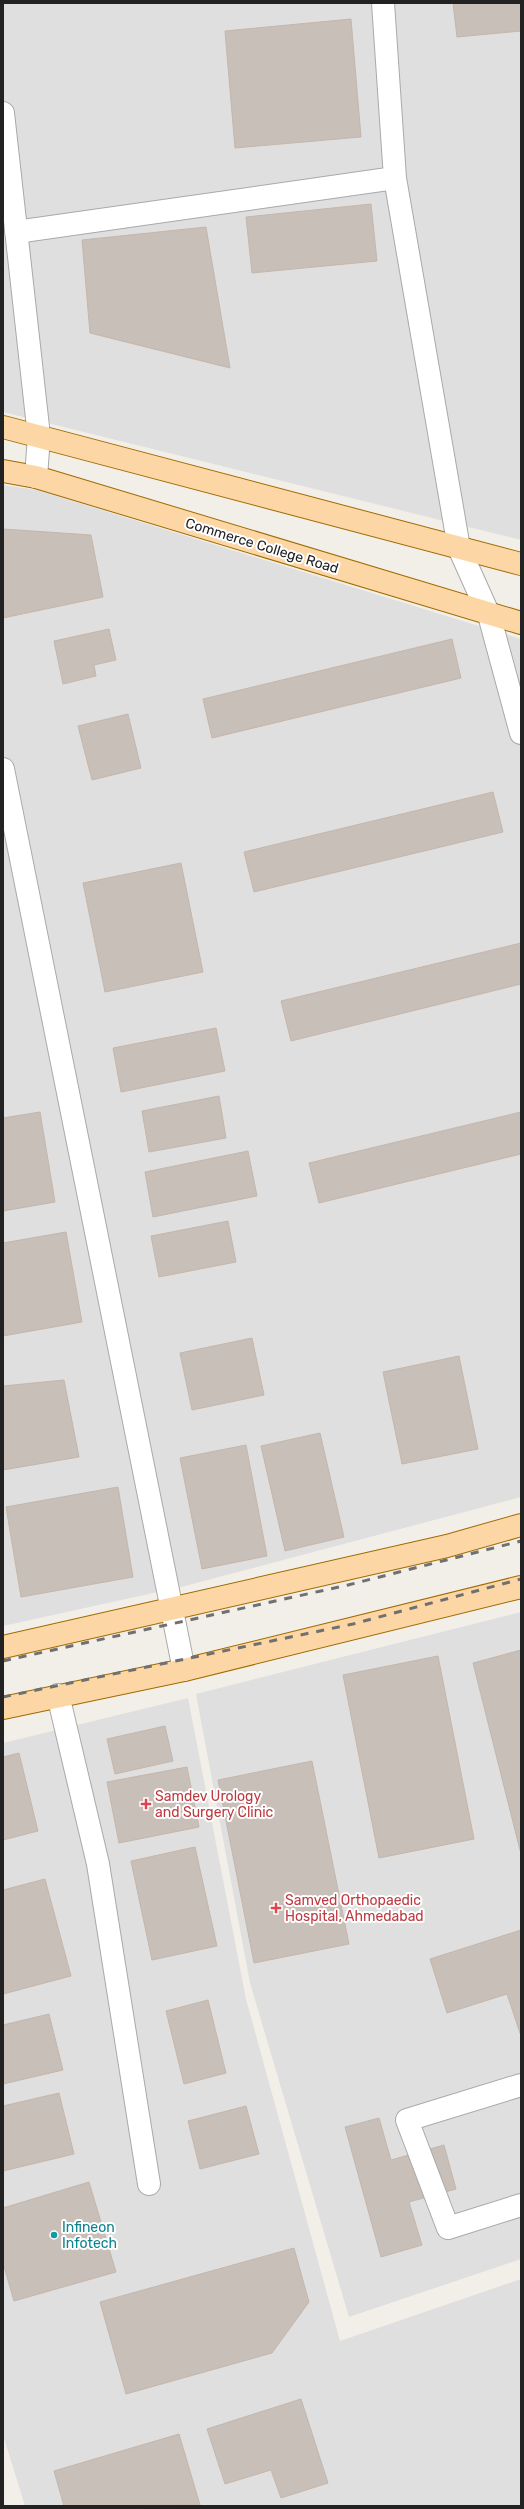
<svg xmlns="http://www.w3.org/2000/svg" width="524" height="2509" font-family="Rubik,sans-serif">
<rect width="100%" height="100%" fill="#f2efe9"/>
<path fill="#e0dfdf" d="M 3,3 L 521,3 L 521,540 L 3,412 Z
M 3,485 L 37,490 L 521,639 L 521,1497 L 185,1586 L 3,1626 Z
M 521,1612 L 521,2259 L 349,2317 L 250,1983 L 196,1694 Z
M 188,1698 L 246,1999 L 340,2341 L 521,2279 L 521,2506 L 25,2506 L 3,2435 L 3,1743 Z"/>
<path fill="#c7bfb8" stroke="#c4b6ab" d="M 453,3 L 521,3 L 521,31 L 457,37 Z
M 351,19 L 361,137 L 235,148 L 225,31 Z
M 371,204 L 377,261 L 252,273 L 246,217 Z
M 206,227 L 230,368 L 90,333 L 82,240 Z
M 3,529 L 91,535 L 103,597 L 3,618 Z
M 109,629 L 116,660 L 94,665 L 96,676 L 63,684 L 54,641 Z
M 452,639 L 461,678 L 212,738 L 203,699 Z
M 128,714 L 141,768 L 92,780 L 78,726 Z
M 493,792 L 503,832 L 254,892 L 244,852 Z
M 181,863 L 203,972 L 105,992 L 83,883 Z
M 521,943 L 521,984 L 291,1041 L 281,1001 Z
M 216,1028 L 225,1071 L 121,1092 L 113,1048 Z
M 219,1096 L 226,1138 L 149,1152 L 142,1111 Z
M 40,1112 L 55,1202 L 3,1211 L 3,1118 Z
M 521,1112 L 521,1154 L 319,1203 L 309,1163 Z
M 248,1151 L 257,1196 L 153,1217 L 145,1172 Z
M 228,1221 L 236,1262 L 159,1277 L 151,1236 Z
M 66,1232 L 82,1322 L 3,1336 L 3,1243 Z
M 252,1338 L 264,1395 L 192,1410 L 180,1353 Z
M 459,1356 L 478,1449 L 402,1464 L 383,1372 Z
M 64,1380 L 79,1457 L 3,1470 L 3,1386 Z
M 320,1433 L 344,1537 L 285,1551 L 261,1446 Z
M 246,1445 L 267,1556 L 202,1569 L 180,1458 Z
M 118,1487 L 133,1577 L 21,1597 L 6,1507 Z
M 521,1650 L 521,1854 L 473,1663 Z
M 438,1656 L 474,1839 L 379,1858 L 343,1675 Z
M 165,1726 L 173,1761 L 115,1774 L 107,1739 Z
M 19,1753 L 38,1831 L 3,1840 L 3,1757 Z
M 312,1761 L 349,1944 L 254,1963 L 218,1780 Z
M 187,1767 L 199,1827 L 119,1843 L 107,1782 Z
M 195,1847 L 217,1946 L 152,1960 L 131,1861 Z
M 45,1879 L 71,1976 L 3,1994 L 3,1890 Z
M 521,1930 L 521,2036 L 507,1994 L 447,2013 L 430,1959 Z
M 208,2000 L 226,2073 L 184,2084 L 166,2011 Z
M 49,2014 L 63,2070 L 3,2084 L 3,2025 Z
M 59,2093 L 74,2154 L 3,2171 L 3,2106 Z
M 246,2106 L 259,2154 L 200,2169 L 188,2121 Z
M 379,2118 L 391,2160 L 444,2145 L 456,2189 L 409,2202 L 422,2245 L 381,2257 L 345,2127 Z
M 89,2182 L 116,2272 L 14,2301 L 3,2263 L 3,2208 Z
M 294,2248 L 309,2302 L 272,2353 L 126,2394 L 100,2302 Z
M 301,2399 L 328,2483 L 281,2498 L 271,2470 L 225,2484 L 207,2429 Z
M 179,2434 L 200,2505 L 64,2506 L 54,2471 Z"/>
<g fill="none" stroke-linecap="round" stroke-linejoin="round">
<defs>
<path id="minor" d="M 383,3 L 395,178 L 459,548 L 489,615 L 521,733
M 3,113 L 39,436 L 36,477
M 16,232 L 395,178
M 3,769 L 184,1670
M 58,1695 L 98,1864 L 149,2184
M 521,2085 L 407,2120 L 448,2228 L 521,2205"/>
<path id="major" d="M 3,427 L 521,564
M 3,471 L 36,477 L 521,623
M 3,1647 L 447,1546 L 521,1525
M 3,1708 L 184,1670 L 521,1587"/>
</defs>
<use href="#minor" stroke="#a9a9a9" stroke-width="24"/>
<use href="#major" stroke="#a06b00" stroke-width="24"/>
<use href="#minor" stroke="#fff" stroke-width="22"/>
<use href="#major" stroke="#fcd6a4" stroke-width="22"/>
<path stroke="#707070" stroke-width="3" stroke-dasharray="8 8" stroke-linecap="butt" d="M 3,1661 L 348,1585 L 521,1541
M 3,1697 L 353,1624 L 521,1579"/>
</g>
<g fill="#e0444e" stroke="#fff" stroke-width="1.5">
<path d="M144 1798h4v4h4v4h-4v4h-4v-4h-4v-4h4z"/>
<path d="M274 1902h4v4h4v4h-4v4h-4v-4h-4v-4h4z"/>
</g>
<circle fill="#0f9aa8" stroke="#fff" stroke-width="1.5" cx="54" cy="2235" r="4"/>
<g text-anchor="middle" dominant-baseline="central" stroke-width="4" stroke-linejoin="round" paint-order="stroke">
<g font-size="14" fill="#222" stroke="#fff">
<text transform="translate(262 546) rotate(17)">Commerce College Road</text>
</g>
<g font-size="14" fill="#be3a42" stroke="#fff" text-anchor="start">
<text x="155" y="1796">Samdev Urology<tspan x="155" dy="16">and Surgery Clinic</tspan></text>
<text x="285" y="1900">Samved Orthopaedic<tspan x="285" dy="16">Hospital, Ahmedabad</tspan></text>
</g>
<g font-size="14" fill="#0d838f" stroke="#fff" text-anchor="start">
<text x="62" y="2227">Infineon<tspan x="62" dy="16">Infotech</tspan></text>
</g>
</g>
<rect width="524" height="2509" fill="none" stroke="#222222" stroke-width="8"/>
</svg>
